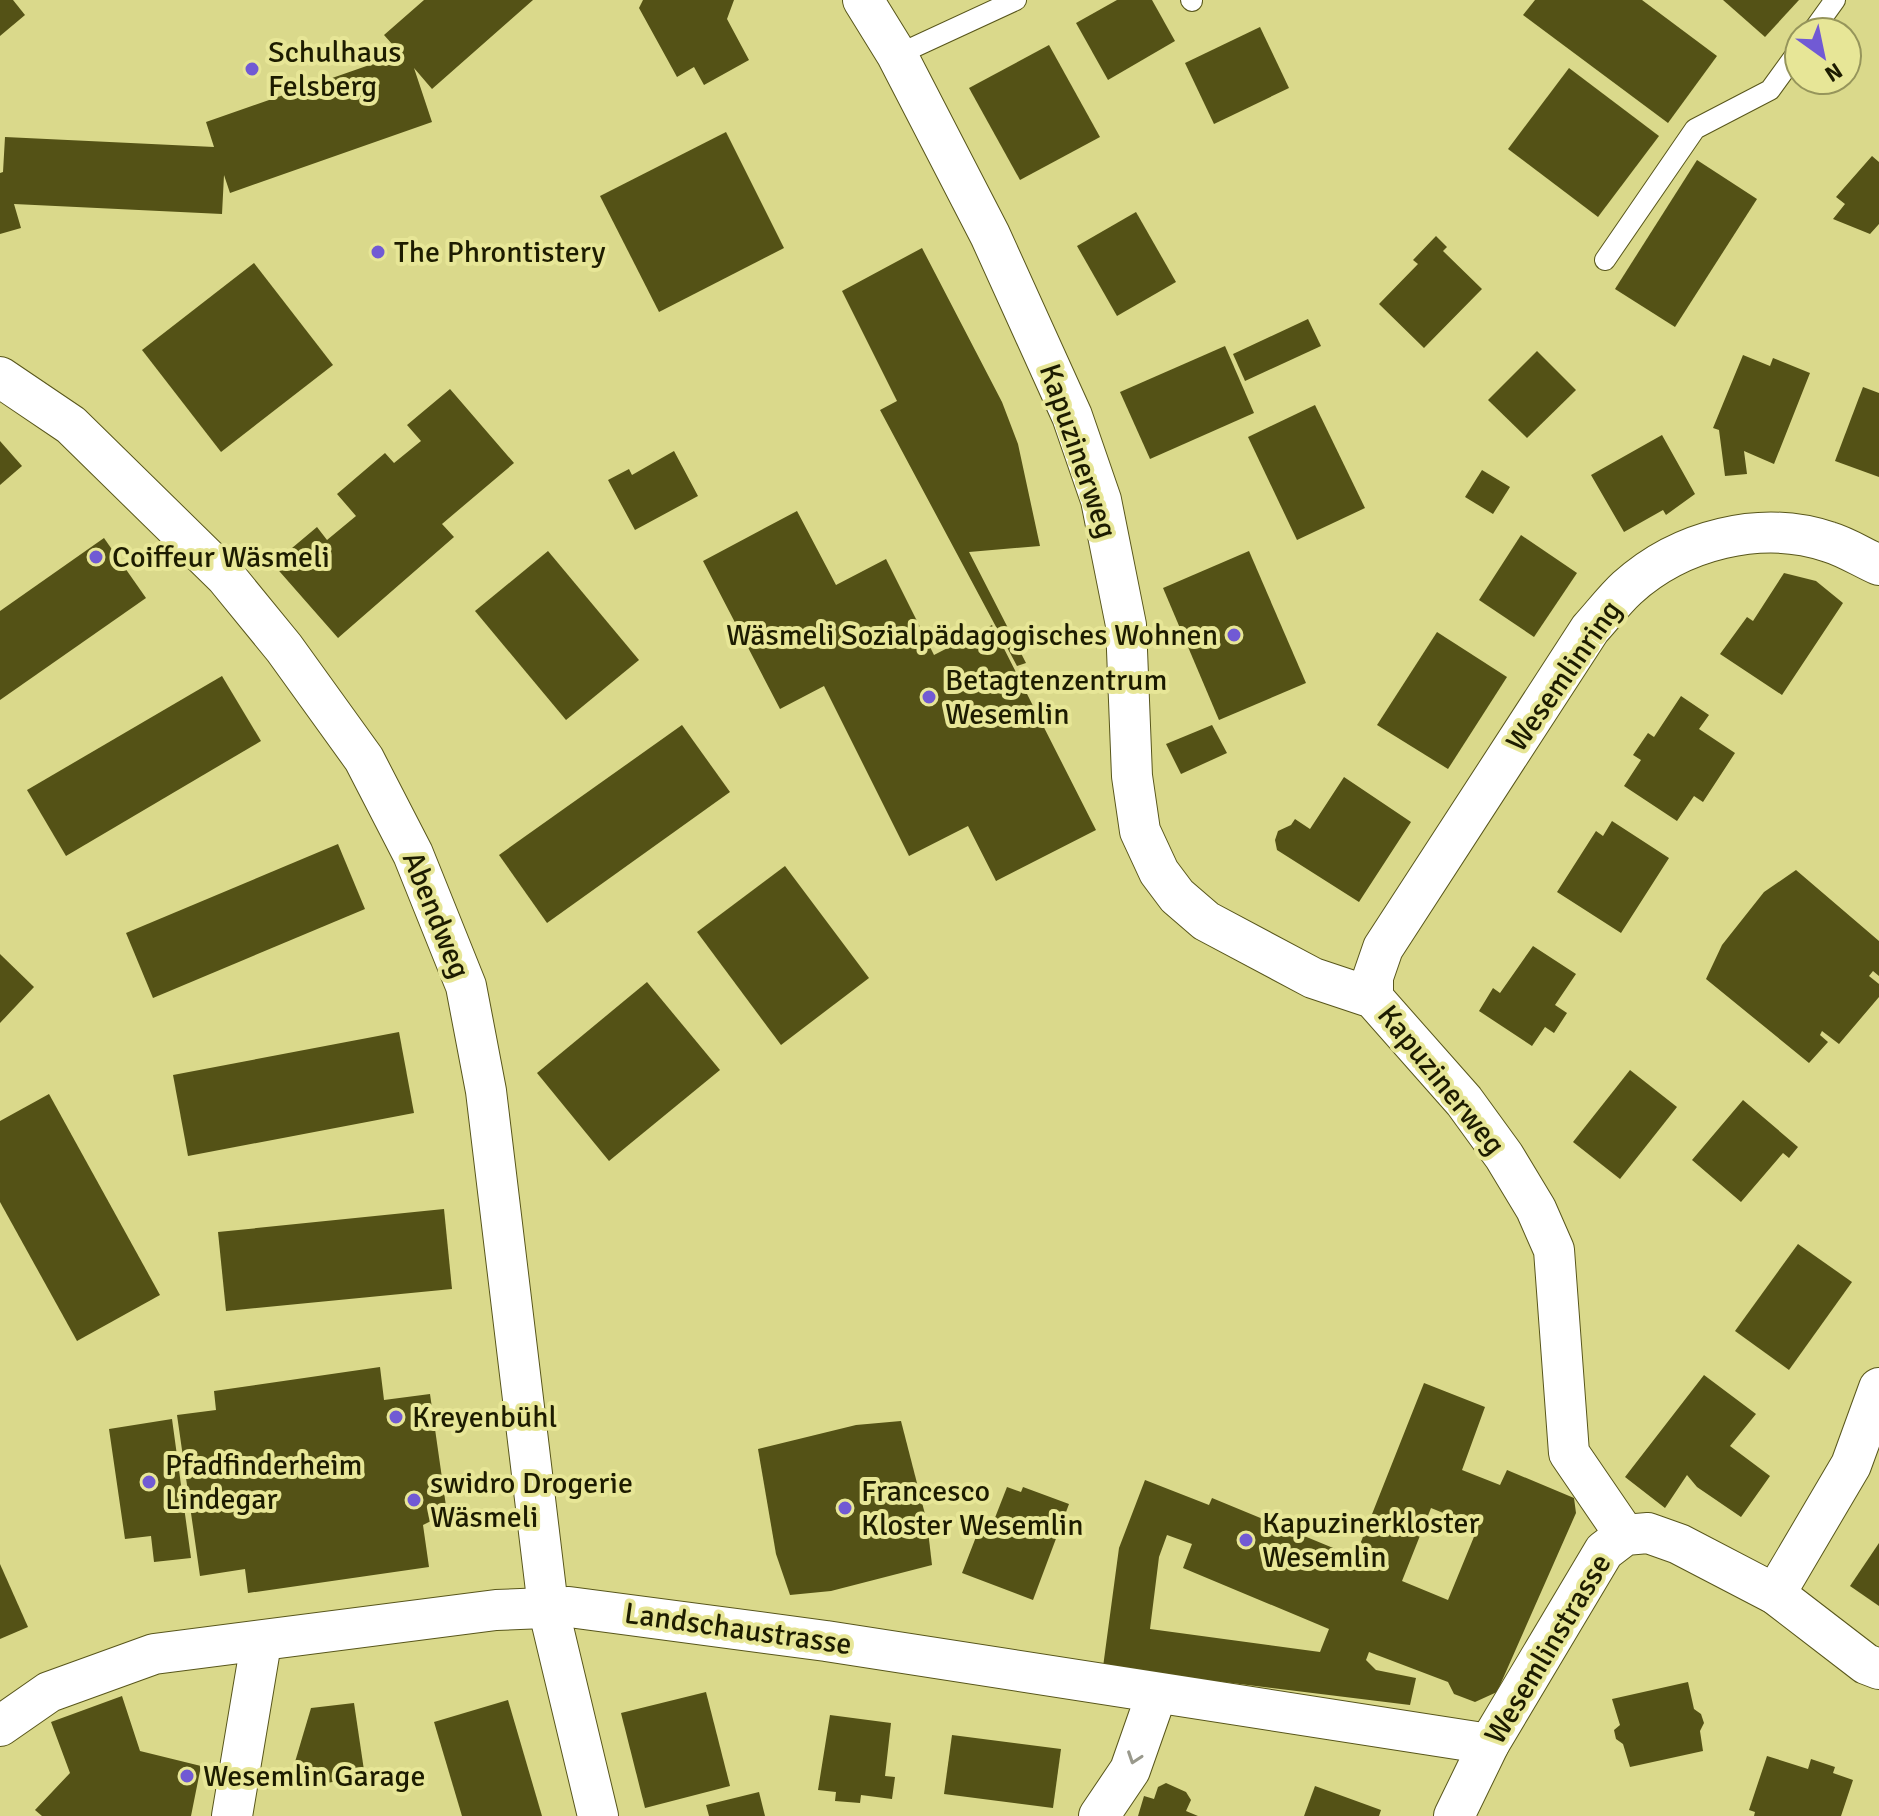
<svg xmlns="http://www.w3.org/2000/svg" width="1879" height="1816" font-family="Signika,sans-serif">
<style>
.building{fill:#545216;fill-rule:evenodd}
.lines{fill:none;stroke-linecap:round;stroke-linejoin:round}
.service-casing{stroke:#58561b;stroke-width:22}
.minor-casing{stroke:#58561b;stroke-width:42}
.service{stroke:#fff;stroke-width:20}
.minor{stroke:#fff;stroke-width:40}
.oneway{stroke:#99998c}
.poi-dot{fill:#715ad4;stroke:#e7e697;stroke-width:3}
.labels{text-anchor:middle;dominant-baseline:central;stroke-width:8;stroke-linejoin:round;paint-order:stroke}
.poi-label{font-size:30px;fill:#1d1c00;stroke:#e7e697;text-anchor:start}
.street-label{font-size:30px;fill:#1d1c00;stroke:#e7e697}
</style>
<rect width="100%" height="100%" fill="#dad98b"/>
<g class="building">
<polygon points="0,0 13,0 25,15 0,36"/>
<polygon points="424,0 533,0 432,89 414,68 432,122 230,193 224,175 222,214 14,204 21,228 0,234 0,173 3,172 5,137 214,147 206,122 401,54 384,35"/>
<polygon points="643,0 734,0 727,19 749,60 704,85 694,67 677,77 639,8"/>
<polygon points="1117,0 1152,0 1175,41 1108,80 1076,23"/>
<polygon points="1535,0 1642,0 1717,56 1668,123 1523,15"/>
<polygon points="1723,0 1799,0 1765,37"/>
<polygon points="1260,27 1289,88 1214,124 1185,63"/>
<polygon points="1049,45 1100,137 1020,180 969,88"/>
<polygon points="1569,68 1659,136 1598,217 1508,149"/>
<polygon points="726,132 784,248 659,312 600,196"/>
<polygon points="1872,156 1879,162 1879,224 1870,234 1833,219 1845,204 1836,197"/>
<polygon points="1697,160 1757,199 1675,327 1615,289"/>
<polygon points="1136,212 1176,282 1117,316 1077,246"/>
<polygon points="1436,236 1447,247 1443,251 1482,289 1424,348 1379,304 1418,264 1413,260"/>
<polygon points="922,248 1002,402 1018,444 1040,546 969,552 1026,663 1017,666 880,410 897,401 842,291"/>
<polygon points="254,263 333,365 221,452 142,350"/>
<polygon points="1308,319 1321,346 1245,381 1233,354"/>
<polygon points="1225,346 1254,413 1150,459 1120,392"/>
<polygon points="1537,351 1576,390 1527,438 1488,400"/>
<polygon points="1743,355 1770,366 1773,358 1810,373 1774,464 1744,451 1747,474 1725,476 1719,430 1713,428"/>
<polygon points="1863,387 1879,393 1879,477 1835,461"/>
<polygon points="450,389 514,463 442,524 454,537 338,638 273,564 317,527 327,540 356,516 337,494 385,453 394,463 421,441 407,425"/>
<polygon points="1315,405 1365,508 1297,540 1248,437"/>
<polygon points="1662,435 1695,494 1666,515 1663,510 1624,532 1591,475"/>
<polygon points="0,441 22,466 0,485"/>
<polygon points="674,451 698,496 635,530 608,480 629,469 632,475"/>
<polygon points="1482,470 1510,487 1493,514 1465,497"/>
<polygon points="797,511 836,585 886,559 934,655 992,625 1096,830 996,881 968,826 909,856 824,686 780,709 703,561"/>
<polygon points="1521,535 1577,573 1534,637 1479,600"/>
<polygon points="104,538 146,598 0,700 0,611"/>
<polygon points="548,551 639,660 566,720 475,611"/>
<polygon points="1249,551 1306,683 1219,720 1163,588"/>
<polygon points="1784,573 1816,581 1843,603 1782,695 1720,654 1747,617 1753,621"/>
<polygon points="1437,632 1507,677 1448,769 1377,725"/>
<polygon points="222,676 261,741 66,856 27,790"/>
<polygon points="1681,696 1709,715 1699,729 1735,753 1703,802 1694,796 1677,821 1624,786 1641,760 1633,755 1648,733 1654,737"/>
<polygon points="682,725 730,792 547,923 499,855"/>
<polygon points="1212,725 1227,753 1181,774 1166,744"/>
<polygon points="1344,777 1411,822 1359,902 1277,850 1275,840 1278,831 1291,825 1295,819 1310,829"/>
<polygon points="1612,821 1669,858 1621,933 1557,892 1596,831 1603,836"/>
<polygon points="338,844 365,909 153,998 126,933"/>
<polygon points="785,866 869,978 781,1045 697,932"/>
<polygon points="1796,870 1879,941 1879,976 1873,971 1869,976 1879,984 1879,997 1839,1044 1822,1031 1820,1035 1828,1042 1809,1063 1706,979 1722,945 1764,892"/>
<polygon points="1533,946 1576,974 1555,1005 1567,1013 1554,1033 1545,1027 1532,1046 1479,1011 1493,988 1500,993"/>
<polygon points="0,954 34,987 0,1023"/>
<polygon points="647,982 720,1070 609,1161 537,1073"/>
<polygon points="399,1032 414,1113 188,1156 173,1075"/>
<polygon points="1630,1070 1677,1107 1620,1179 1573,1142"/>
<polygon points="49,1094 160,1295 77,1341 0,1202 0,1121"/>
<polygon points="1743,1100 1798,1147 1789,1158 1783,1153 1741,1202 1692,1160"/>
<polygon points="444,1209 452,1289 226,1311 218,1232"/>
<polygon points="1798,1244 1852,1282 1789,1370 1735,1331"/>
<polygon points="380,1367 384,1400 430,1394 447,1513 423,1525 429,1567 248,1593 245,1569 200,1576 177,1415 216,1410 214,1391"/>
<polygon points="1704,1375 1756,1414 1730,1446 1770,1476 1741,1517 1697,1487 1687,1475 1665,1508 1625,1477"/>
<path d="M1424,1383L1485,1407L1462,1470L1500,1485L1507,1470L1574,1498L1576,1513L1497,1692L1475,1702L1454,1694L1448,1682L1369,1652L1366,1660L1376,1670L1416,1678L1410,1705L1103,1667L1119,1548L1145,1480L1209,1505L1212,1498L1355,1557ZM1431,1508L1478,1527L1448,1600L1402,1581ZM1167,1535L1192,1544L1183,1568L1329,1629L1320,1652L1150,1629L1159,1557Z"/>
<polygon points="172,1419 191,1558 154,1562 151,1536 125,1539 109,1429"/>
<polygon points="901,1421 927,1522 932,1565 831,1591 790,1595 776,1554 758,1449 856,1425"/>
<polygon points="1007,1487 1021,1492 1023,1487 1069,1504 1033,1600 962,1573 981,1524 991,1528"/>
<polygon points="1879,1543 1879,1606 1850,1586"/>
<polygon points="0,1564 28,1627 0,1639"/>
<polygon points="1688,1682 1694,1709 1701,1714 1704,1723 1700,1731 1703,1751 1630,1767 1623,1744 1616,1739 1614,1730 1620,1725 1612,1699"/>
<polygon points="706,1692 730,1786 645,1808 621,1713"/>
<polygon points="122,1696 140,1751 201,1766 191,1816 42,1816 35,1810 70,1773 51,1722"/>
<polygon points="508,1700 542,1816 462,1816 434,1722"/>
<polygon points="354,1703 365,1777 287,1789 311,1708"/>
<polygon points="830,1715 891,1723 885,1776 895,1777 892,1799 861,1795 860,1803 835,1801 836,1792 818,1790"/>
<polygon points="952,1735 1061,1749 1053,1808 944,1794"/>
<polygon points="1767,1756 1808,1769 1811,1759 1835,1767 1833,1773 1853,1780 1841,1816 1754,1816 1755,1812 1749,1810"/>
<polygon points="1166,1783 1186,1792 1191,1800 1186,1811 1198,1816 1138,1816 1144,1796 1154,1799 1158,1787"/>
<polygon points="1315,1786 1381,1810 1379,1816 1304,1816"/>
<polygon points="759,1792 765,1816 709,1816 706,1805"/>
</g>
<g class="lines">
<g class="service-casing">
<g id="service">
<polyline points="1191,0 1192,1"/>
<polyline points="1812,32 1835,0"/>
<polyline points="897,55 1016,0"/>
<polyline points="1605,260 1695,129 1770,90 1799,50"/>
</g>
</g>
<g class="minor-casing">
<g id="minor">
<polyline points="863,0 897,55 990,235 1072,416 1101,500 1126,625 1132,776 1140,831 1159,872 1177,896 1206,921 1313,978 1373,998 1464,1101 1504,1156 1536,1209 1554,1250 1569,1453 1625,1535"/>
<polyline points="0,377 71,425 226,577 284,648 364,759 413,854 466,986 486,1091 548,1607 598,1816"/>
<path d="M1373,998V977L1383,948L1590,629C1602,616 1614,600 1627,588C1680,540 1761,519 1829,542C1846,547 1863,558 1879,565"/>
<polyline points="1775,1594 1851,1465 1879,1388"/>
<polyline points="0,1726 49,1692 154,1654 496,1610 569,1607 826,1641 1489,1744"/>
<polyline points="232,1816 261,1643"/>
<polyline points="1099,1816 1130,1770 1157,1693"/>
<polyline points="1454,1816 1489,1744 1604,1551 1625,1535 1648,1533 1679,1544 1775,1594 1866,1664 1879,1669"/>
</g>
</g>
<use href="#service" class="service"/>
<use href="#minor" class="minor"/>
</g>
<defs><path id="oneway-chevron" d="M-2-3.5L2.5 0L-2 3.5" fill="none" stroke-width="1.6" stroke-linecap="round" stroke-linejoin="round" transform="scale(2)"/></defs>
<use class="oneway" href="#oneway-chevron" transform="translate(1134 1758) rotate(109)"/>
<g class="poi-dot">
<circle cx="252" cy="69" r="8"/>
<circle cx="378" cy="252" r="8"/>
<circle cx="96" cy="557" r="8"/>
<circle cx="1234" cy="635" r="8"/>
<circle cx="929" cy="697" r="8"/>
<circle cx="396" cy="1417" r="8"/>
<circle cx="149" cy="1482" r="8"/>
<circle cx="414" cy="1500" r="8"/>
<circle cx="845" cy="1508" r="8"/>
<circle cx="1246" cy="1540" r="8"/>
<circle cx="187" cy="1776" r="8"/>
</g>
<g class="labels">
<g class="poi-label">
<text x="268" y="52">Schulhaus<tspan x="268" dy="34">Felsberg</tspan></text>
<text x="394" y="252">The Phrontistery</text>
<text x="112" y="557">Coiffeur Wäsmeli</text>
<text x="1218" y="635" text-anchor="end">Wäsmeli Sozialpädagogisches Wohnen</text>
<text x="945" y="680">Betagtenzentrum<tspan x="945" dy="34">Wesemlin</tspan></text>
<text x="412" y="1417">Kreyenbühl</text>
<text x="165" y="1465">Pfadfinderheim<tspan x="165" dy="34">Lindegar</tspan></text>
<text x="430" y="1483">swidro Drogerie<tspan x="430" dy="34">Wäsmeli</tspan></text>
<text x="861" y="1491">Francesco<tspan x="861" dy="34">Kloster Wesemlin</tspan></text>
<text x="1262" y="1523">Kapuzinerkloster<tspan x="1262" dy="34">Wesemlin</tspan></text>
<text x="203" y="1776">Wesemlin Garage</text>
</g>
<g class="street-label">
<text transform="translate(1078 451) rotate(71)">Kapuzinerweg</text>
<text transform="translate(1564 676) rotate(-55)">Wesemlinring</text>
<text transform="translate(436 915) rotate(68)">Abendweg</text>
<text transform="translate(1441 1080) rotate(51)">Kapuzinerweg</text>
<text transform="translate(738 1629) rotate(8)">Landschaustrasse</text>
<text transform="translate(1548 1649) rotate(-59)">Wesemlinstrasse</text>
</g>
</g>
<g transform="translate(1823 56) rotate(147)"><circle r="38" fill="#e7e697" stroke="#96955b" stroke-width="2"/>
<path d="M0-6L14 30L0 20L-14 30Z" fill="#715ad4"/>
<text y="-12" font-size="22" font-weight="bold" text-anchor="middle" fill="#1d1c00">N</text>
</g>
</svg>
